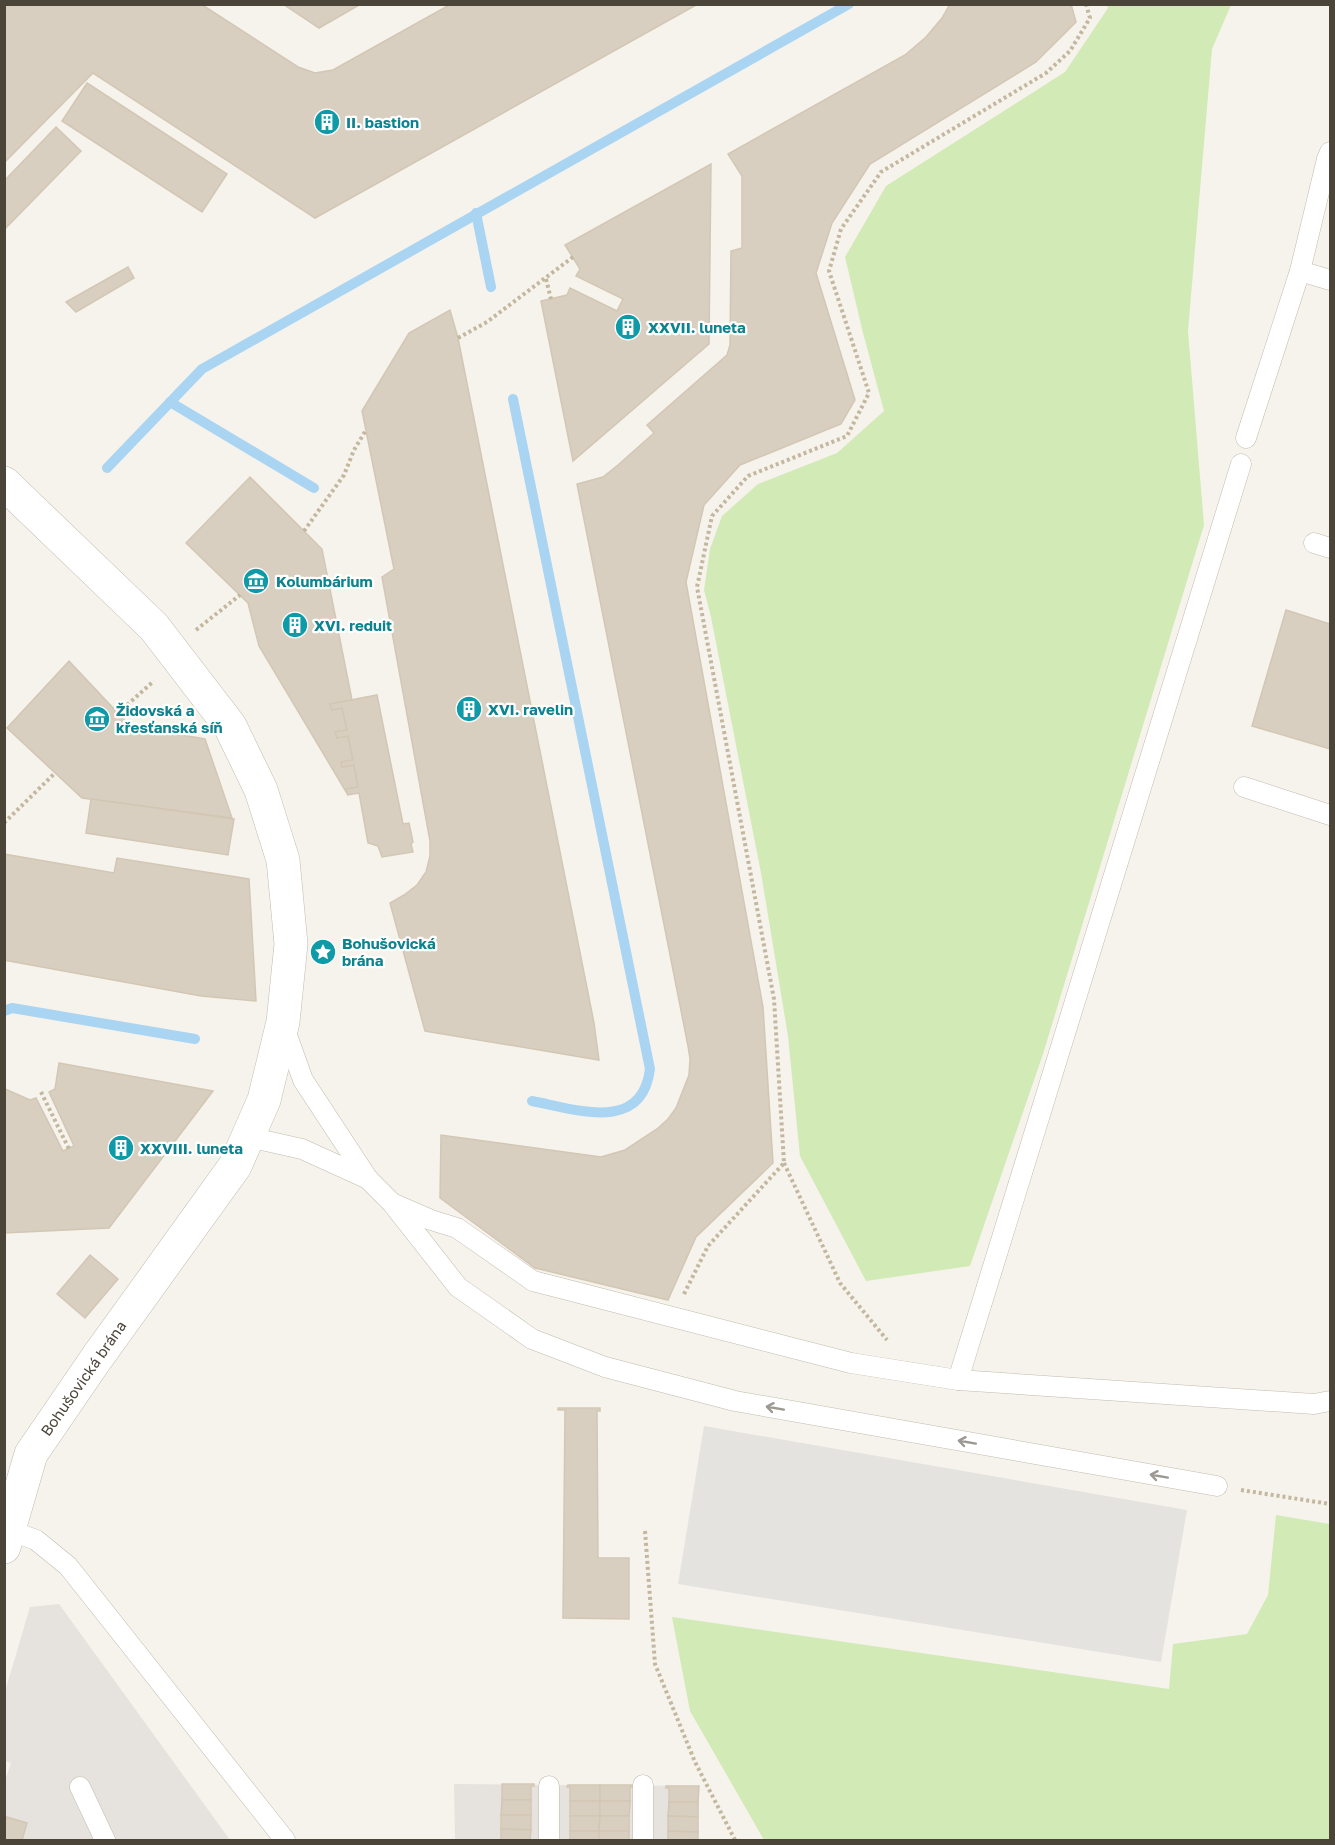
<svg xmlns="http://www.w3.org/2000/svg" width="1335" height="1845" font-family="'Golos Text',sans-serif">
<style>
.industrial{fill:#e6e2dd}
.green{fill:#d2eab5}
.parking{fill:#e5e3e0}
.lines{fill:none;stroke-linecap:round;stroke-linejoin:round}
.stream{stroke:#a9d4f2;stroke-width:10}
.building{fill:#d8cfc1;stroke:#d3c7b4;stroke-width:1.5}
.service-casing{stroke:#c2bbae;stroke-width:21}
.minor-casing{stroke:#c2bbae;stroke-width:34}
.path{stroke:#c4b79f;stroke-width:4;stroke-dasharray:3 3;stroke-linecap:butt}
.service{stroke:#fff;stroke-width:20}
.minor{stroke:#fff;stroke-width:33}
.oneway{stroke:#9c9892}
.labels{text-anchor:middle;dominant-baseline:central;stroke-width:4.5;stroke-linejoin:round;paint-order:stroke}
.culture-label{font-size:15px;font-weight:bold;fill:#0d838f;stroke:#fff;text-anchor:start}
.street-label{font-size:15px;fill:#4b4439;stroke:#fff}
</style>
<rect width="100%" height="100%" fill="#f6f3ec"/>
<g class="industrial">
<polygon points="59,1604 230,1840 5,1840 5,1781 11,1763 5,1761 4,1695 30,1607"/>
<polygon points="454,1784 699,1786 698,1840 455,1840"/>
</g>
<g class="green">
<polygon points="1107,5 1231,5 1212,49 1188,331 1204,525 1043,1054 970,1266 866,1281 800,1156 788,1036 761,873 711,617 704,590 710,549 722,516 758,484 837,453 884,411 863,333 845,257 886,186 1065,72 1108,8"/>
<polygon points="1276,1515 1330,1524 1330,1840 764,1840 690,1711 672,1617 1169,1689 1173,1644 1247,1634 1268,1595"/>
</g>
<polygon class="parking" points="704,1426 1187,1510 1161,1662 678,1584"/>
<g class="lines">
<g class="stream">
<polyline points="476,213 491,287"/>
<path d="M513,399L650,1069C642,1134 575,1109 532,1101"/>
<polyline points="170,402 314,488"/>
<polyline points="107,468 202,369 849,4"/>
<polyline points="4,1011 12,1008 195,1039"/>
</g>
</g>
<g class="building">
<polygon points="4,4 201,4 298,67 315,73 333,70 451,4 698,4 315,218 93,73 4,163"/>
<polygon points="283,4 361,4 319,28"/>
<polygon points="950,4 1071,4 1076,22 1036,62 870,164 832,223 816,273 855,400 841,424 740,465 704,505 686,582 763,1007 773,1163 696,1237 668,1300 535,1268 440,1198 441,1135 601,1157 625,1150 657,1129 668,1119 676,1108 689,1075 690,1059 688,1046 577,484 603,477 618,465 654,433 647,425 727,355 730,345 731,251 742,248 742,176 728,154 905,55 926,37 942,18"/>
<polygon points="87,83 227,174 202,212 62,121"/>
<polygon points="56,127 81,151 4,230 4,181"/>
<polygon points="711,164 709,344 573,461 541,301 567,295 570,288 617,311 623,299 576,276 580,269 565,245"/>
<polygon points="128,267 134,278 76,312 66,302"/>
<polygon points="450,310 458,338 594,1023 599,1060 425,1031 390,903 404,895 417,885 426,872 430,856 430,841 382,577 394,569 362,411 409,333"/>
<polygon points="250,477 322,549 352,700 330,704 332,710 342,708 347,730 335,732 337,738 348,736 353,760 341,762 342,767 354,765 358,787 346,789 348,795 259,646 248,603 186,543"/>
<polygon points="1286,610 1330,624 1330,749 1252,726"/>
<polygon points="69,661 130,726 205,739 232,818 82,798 7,728"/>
<polygon points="377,695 403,824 409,823 413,842 411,844 413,852 382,857 378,846 368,843 359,793 348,795 346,789 358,787 354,765 342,767 341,762 353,760 348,736 337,738 335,732 347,730 342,708 332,710 330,704"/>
<polygon points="91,799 234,819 228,855 86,833"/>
<polygon points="4,854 114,873 117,858 249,879 256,1001 201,996 4,960"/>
<polygon points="59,1063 213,1091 109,1228 4,1233 4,1090 5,1089 30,1100 36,1098 63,1151 74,1146 49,1092 55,1089"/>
<polygon points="90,1255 118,1279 85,1318 57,1294"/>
<polygon points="558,1408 600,1408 600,1411 597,1411 598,1558 629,1558 629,1619 563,1618 565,1410 558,1410"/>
<polygon points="502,1784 534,1784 534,1786 531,1786 531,1800 502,1800"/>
<polygon points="568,1785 600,1785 600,1801 570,1801 570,1787 567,1787"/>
<polygon points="600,1785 632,1785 633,1787 630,1787 630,1801 600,1801"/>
<polygon points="666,1786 699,1786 698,1802 669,1802 669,1788 666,1788"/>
<polygon points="502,1800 531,1800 531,1815 501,1815"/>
<rect x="570" y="1801" width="30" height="15"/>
<polygon points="600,1801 630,1801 629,1816 600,1816"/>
<polygon points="669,1802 698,1802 698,1817 668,1816"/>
<polygon points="501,1815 531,1815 531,1830 501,1829"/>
<polygon points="570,1816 600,1816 599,1831 570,1831"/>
<polygon points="600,1816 629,1816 629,1831 599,1831"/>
<polygon points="668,1816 698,1817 698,1832 668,1831"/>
<polygon points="7,1817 27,1823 22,1840 4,1840 4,1824"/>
<polygon points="501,1829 531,1830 530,1840 501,1840"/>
<rect x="570" y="1831" width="29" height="9"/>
<rect x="599" y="1831" width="30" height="9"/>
<polygon points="668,1831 698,1832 698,1840 668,1840"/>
</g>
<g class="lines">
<g class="service-casing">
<g id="service">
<polyline points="1300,271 1327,159 1330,152"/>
<polyline points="1246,438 1300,271 1330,280"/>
<polyline points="1314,543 1330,548"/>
<polyline points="1244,787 1330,815"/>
<polyline points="284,1027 303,1080 368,1179"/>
<polyline points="248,1137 302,1149 368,1179 392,1203 458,1287 532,1339 605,1367 735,1401 1217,1486"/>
<polyline points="394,1204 431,1220 457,1228 533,1281 851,1363 958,1380 1314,1404 1330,1401"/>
<polyline points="958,1380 1241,464"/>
<polyline points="9,1530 36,1540 68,1566 285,1840"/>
<polyline points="643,1785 643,1840"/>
<polyline points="80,1787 105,1840"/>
<polyline points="549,1840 549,1786"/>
</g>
</g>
<g class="minor-casing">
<polyline id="minor" points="4,483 154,627 230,726 261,790 283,860 291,944 283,1022 264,1100 235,1166 96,1359 31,1454 4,1547"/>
</g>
<g class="path">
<polyline points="546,279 551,299"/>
<polyline points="458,338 487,322 573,257"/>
<polyline points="304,531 344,475 354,450 366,430"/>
<polyline points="196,630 240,595"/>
<polyline points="118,713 154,681"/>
<polyline points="4,823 55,773"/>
<polyline points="41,1092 69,1149"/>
<polyline points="784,1163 840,1283 887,1340"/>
<polyline points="684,1294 708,1246 784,1163 774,999 697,587 712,516 748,476 847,436 869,393 829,271 841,229 881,172 1046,73 1070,51 1090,18 1086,4"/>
<polyline points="1241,1490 1330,1504"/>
<polyline points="645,1531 655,1664 695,1762 735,1840"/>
</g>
<use href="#service" class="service"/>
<use href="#minor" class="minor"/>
</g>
<defs><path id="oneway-shaft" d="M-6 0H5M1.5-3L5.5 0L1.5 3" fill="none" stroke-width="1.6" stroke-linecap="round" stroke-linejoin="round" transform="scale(1.5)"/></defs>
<g class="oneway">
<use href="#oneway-shaft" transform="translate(775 1408) rotate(-170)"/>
<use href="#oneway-shaft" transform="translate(967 1442) rotate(-170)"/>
<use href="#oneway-shaft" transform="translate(1159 1476) rotate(-170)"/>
</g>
<defs>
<g id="building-disc" transform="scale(1.35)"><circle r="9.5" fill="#0f9aa8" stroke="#fff"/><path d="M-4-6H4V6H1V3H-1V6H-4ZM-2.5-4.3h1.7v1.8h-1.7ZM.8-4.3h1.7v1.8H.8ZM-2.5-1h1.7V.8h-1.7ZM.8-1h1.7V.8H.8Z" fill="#fff"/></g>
<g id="museum-disc" transform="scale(1.35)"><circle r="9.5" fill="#0f9aa8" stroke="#fff"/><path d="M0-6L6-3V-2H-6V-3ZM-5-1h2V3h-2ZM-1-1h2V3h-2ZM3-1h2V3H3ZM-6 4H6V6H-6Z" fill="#fff"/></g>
<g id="sight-disc" transform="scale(1.35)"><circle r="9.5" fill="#0f9aa8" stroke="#fff"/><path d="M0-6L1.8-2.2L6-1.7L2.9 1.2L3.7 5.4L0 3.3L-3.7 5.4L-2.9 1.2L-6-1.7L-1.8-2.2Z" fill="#fff"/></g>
</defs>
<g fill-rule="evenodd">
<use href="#building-disc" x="327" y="122"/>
<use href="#building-disc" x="628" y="327"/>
<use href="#museum-disc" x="256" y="581"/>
<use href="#building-disc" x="295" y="625"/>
<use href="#building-disc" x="469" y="709"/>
<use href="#museum-disc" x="97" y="719"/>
<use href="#sight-disc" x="323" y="952"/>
<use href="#building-disc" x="121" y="1148"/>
</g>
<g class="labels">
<g class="culture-label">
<text x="346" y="122">II. bastion</text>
<text x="648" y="327">XXVII. luneta</text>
<text x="276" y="581">Kolumbárium</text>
<text x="314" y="625">XVI. reduit</text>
<text x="488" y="709">XVI. ravelin</text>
<text x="116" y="710">Židovská a<tspan x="116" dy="17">křesťanská síň</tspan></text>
<text x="342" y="943">Bohušovická<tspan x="342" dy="17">brána</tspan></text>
<text x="140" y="1148">XXVIII. luneta</text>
</g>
<g class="street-label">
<text transform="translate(83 1378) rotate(-55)">Bohušovická brána</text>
</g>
</g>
<rect width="1335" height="1845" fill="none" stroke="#4b4439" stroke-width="12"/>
</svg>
